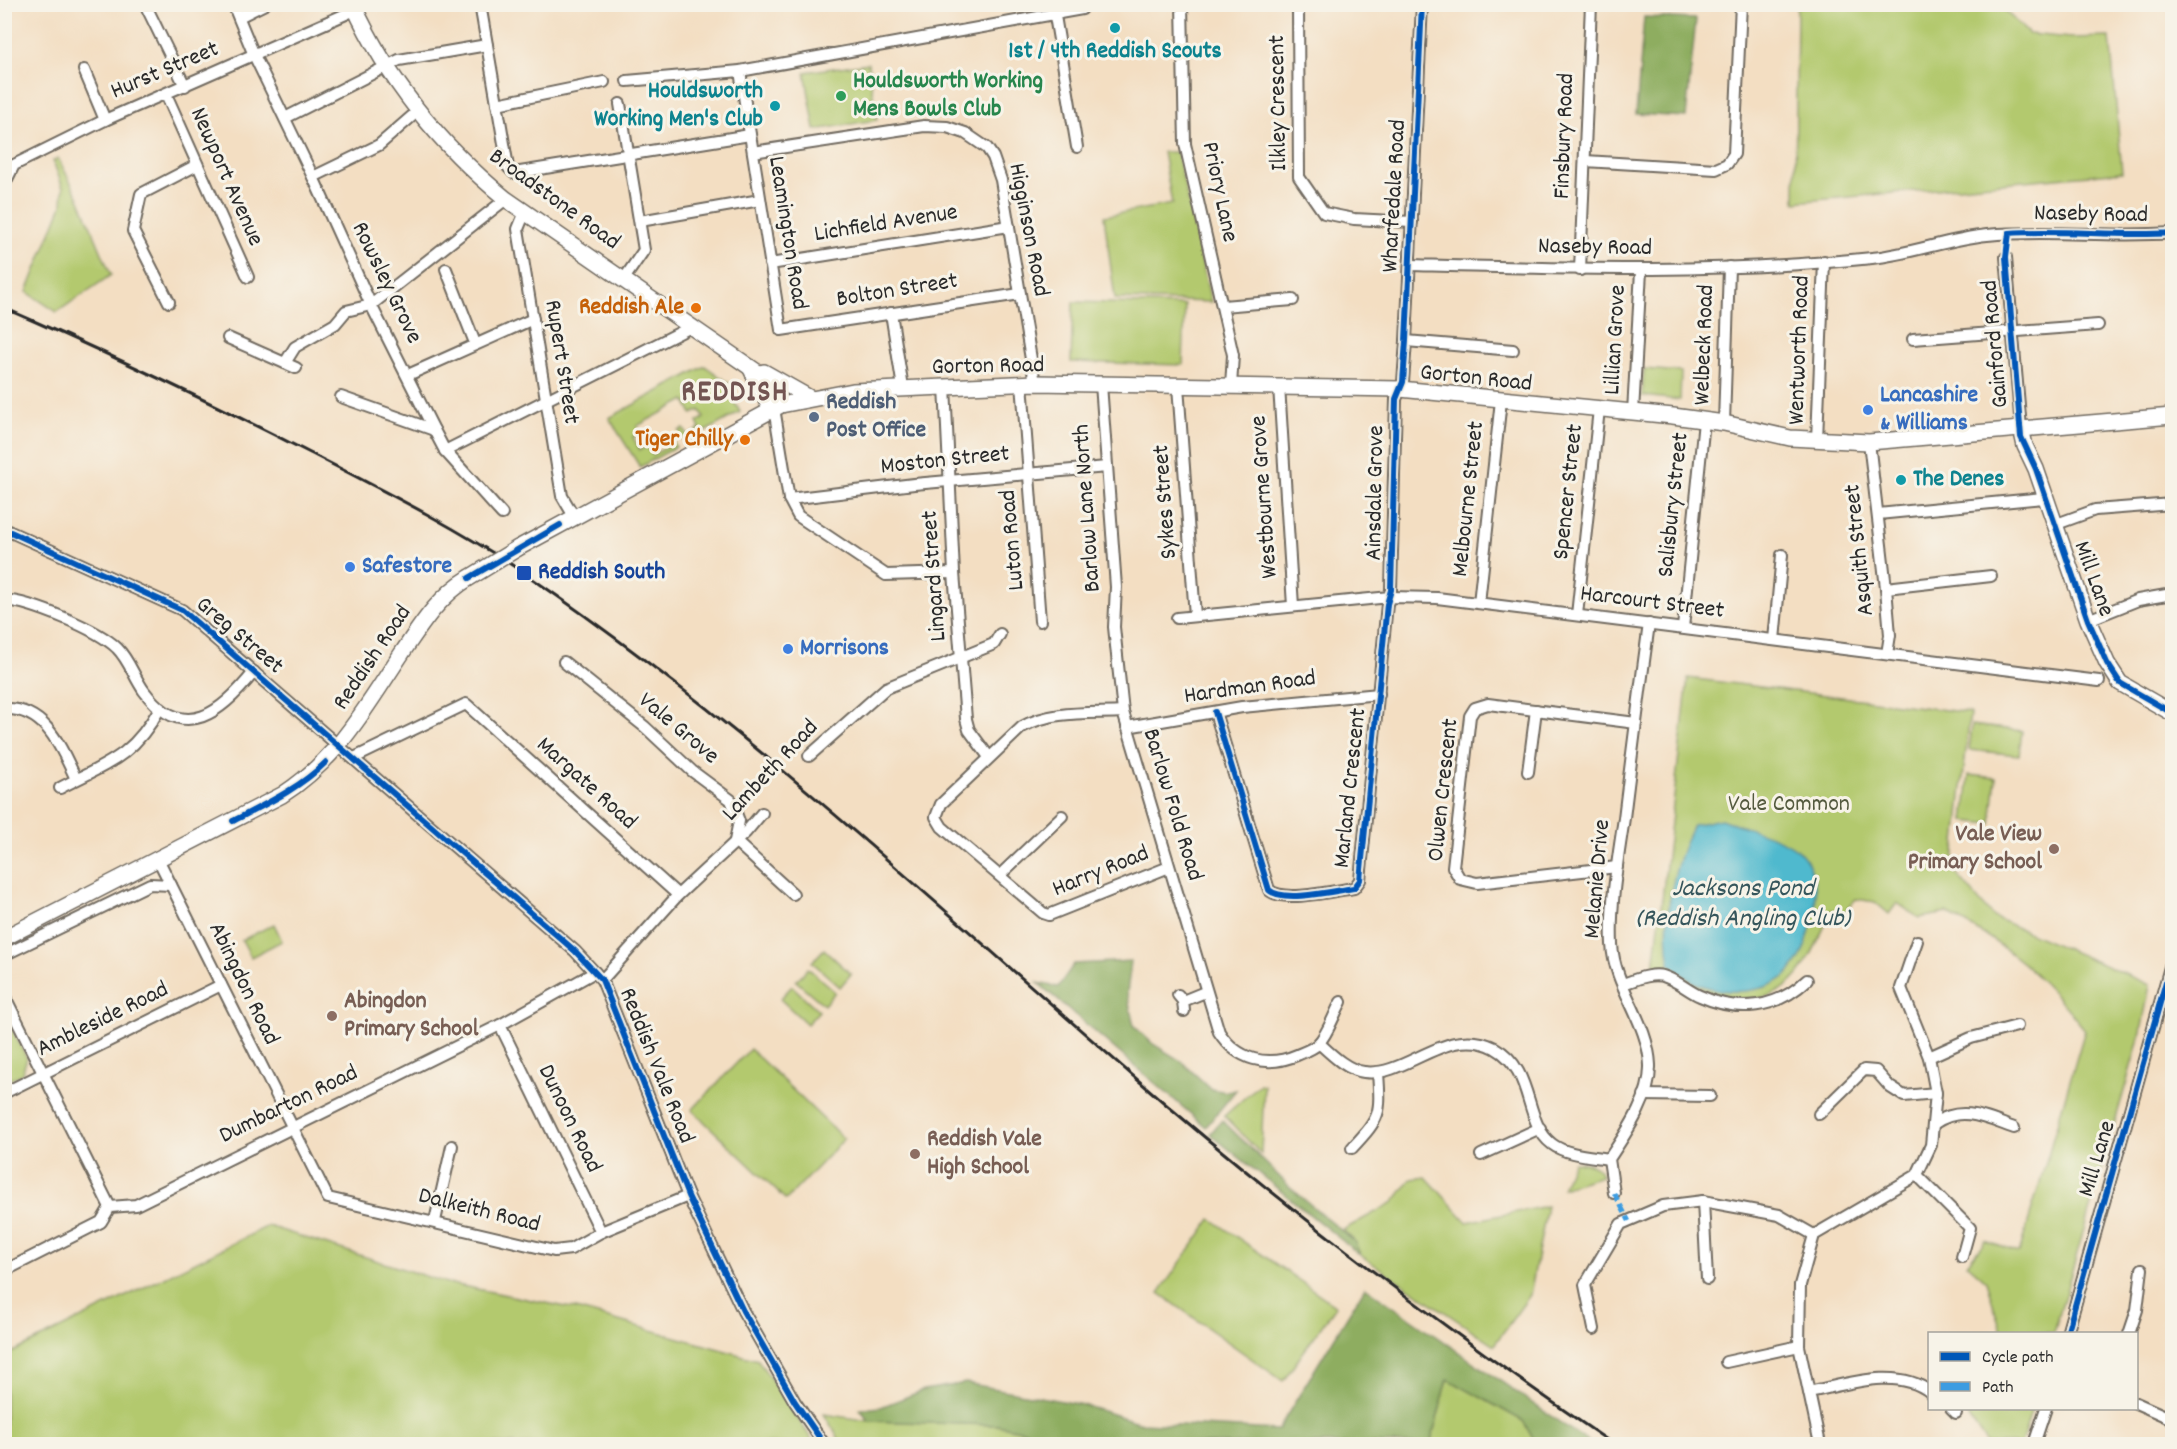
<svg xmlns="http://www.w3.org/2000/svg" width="2177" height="1449" font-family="Dekko,sans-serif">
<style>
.green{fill:#b3c96e;stroke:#6f7a4c;stroke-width:1.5}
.forest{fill:#8ead61;stroke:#5c6c46;stroke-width:1.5}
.water{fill:#50b9ce;stroke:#3e727c;stroke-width:1.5}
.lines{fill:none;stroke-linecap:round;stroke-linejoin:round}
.street-casing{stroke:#716a60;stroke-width:14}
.secondary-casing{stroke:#716a60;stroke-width:18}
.street{stroke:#fff;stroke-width:10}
.secondary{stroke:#fff;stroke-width:15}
.rail{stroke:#2b2b2b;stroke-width:3}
.secondary-bridge-casing{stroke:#716a60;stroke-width:18;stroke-linecap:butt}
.secondary-bridge{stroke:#fff;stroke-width:15}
.quiet{stroke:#3d9ce1;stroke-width:4.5;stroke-dasharray:9 4.5;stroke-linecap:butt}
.cycleway-casing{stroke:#f7f3e8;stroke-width:10}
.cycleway{stroke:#0057b8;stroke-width:6}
.culture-dot{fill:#0f9aa8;stroke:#f7f3e8;stroke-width:2}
.leisure-dot{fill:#2e9e5b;stroke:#f7f3e8;stroke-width:2}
.food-dot{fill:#e8710a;stroke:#f7f3e8;stroke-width:2}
.shop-dot{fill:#3f7fe0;stroke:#f7f3e8;stroke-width:2}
.service-dot{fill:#5c6f8a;stroke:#f7f3e8;stroke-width:2}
.transit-dot{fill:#1a4fb4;stroke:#f7f3e8;stroke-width:2}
.education-dot{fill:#8d6e63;stroke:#f7f3e8;stroke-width:2}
.labels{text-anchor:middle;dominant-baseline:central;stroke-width:6;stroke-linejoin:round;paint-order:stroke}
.culture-label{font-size:24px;font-weight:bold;fill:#0d838f;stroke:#f7f3e8}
.street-label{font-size:24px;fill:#2b2b2b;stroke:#f7f3e8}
.leisure-label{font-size:24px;font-weight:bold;fill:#27864d;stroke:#f7f3e8;text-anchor:start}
.food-label{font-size:24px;font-weight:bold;fill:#c56008;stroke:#f7f3e8;text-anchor:end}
.shop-label{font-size:24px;font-weight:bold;fill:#366cbe;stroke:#f7f3e8;text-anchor:start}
.service-label{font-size:24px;font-weight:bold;fill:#4e5e75;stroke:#f7f3e8;text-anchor:start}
.transit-label{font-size:24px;font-weight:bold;fill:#164399;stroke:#f7f3e8;text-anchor:start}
.park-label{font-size:24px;fill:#545a3f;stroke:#f7f3e8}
.education-label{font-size:24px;font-weight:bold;fill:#785e54;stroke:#f7f3e8;text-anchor:start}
.water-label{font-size:26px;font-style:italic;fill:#36565c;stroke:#f7f3e8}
.district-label{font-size:30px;font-weight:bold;letter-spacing:1.5px;fill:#735452;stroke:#f7f3e8}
</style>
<rect width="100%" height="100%" fill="#f7f3e8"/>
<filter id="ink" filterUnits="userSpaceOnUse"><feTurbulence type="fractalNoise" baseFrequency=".0167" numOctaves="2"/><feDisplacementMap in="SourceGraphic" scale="12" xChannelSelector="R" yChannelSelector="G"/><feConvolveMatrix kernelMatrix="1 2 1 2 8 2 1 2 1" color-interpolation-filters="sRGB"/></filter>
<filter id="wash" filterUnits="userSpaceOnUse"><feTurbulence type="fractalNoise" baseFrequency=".008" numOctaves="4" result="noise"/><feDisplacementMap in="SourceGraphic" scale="24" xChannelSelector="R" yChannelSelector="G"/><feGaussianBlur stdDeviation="1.35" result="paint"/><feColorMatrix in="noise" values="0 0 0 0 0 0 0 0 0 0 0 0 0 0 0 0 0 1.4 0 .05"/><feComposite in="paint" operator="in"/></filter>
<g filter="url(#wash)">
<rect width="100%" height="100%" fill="#f3dec2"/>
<g class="green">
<polygon points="1797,5 1999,5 2029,34 2071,38 2110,37 2122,172 1795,202"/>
<polygon points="868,63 877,120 815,130 805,72"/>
<polygon points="1163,152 1177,152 1211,302 1115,299 1104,216 1172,204"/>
<polygon points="58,158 80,200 111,275 57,312 27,292 62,205 63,188 53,161"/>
<polygon points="1073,302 1185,305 1183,365 1071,362"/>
<polygon points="705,366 730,384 726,387 740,412 685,443 679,431 684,429 688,436 700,429 697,422 704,418 700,410 692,414 685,400 637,426 640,433 633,437 640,450 647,446 652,455 669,446 665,439 670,436 676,447 640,467 609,418"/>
<polygon points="1644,369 1681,372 1680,400 1642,396"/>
<path d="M1688,678L1970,713L1953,870L1993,917L2150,985L2141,1032L2054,1333H2002L1986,1281L1967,1264L1985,1241L2019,1253L2085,1030C2043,976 2008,945 1947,913L1919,918L1897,903L1889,914L1875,902L1856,899L1844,912L1832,910C1814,947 1801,995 1754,999C1739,1000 1723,998 1708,992C1690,985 1675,970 1654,967Z"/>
<polygon points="1972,725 2022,731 2019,755 1969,750"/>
<polygon points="1969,775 1996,778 1991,824 1964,821"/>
<polygon points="274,924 282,941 251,957 242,940"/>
<polygon points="824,949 851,974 840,987 812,962"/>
<polygon points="808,968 835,992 824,1005 796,981"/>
<polygon points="792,986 819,1011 807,1024 780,999"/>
<polygon points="4,1015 27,1058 22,1074 5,1082"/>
<polygon points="750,1049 844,1139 786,1200 692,1110"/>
<polygon points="1260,1084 1264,1085 1261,1154 1224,1116"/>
<path d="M1573,1162C1584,1163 1599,1162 1602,1176L1562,1188Z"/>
<polygon points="1426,1177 1467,1222 1547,1206 1530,1295 1494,1345 1360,1255 1355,1242 1343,1230 1394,1202 1411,1179"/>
<polygon points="1211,1219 1336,1306 1283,1381 1159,1293"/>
<polygon points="268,1226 447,1283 576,1309 758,1360 815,1444 5,1444 5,1356"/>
<polygon points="1448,1379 1523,1421 1536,1444 1430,1444"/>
<polygon points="1964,1409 2032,1409 2021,1444 1987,1444"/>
<polygon points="824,1414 869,1421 997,1425 1086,1444 842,1444"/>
</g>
<g class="forest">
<polygon points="1644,17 1696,19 1686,117 1636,114"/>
<polygon points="1131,961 1127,993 1134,1026 1153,1044 1181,1061 1211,1089 1227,1092 1236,1090 1206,1127 1038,983 1058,987 1074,964"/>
<polygon points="1222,1120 1292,1189 1355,1242 1360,1255 1210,1134"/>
<polygon points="1365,1287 1591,1444 1536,1444 1523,1421 1448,1379 1430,1444 1086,1444 997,1425 869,1421 860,1409 881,1407 924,1390 966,1383 1083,1405 1142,1423 1278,1430"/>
</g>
<path class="water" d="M1721,819C1742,827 1785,837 1801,853C1818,872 1818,899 1812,922C1809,934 1805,950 1798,961C1777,996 1725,998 1692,981C1684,977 1677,970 1670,964C1662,921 1673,864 1693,825Z"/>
</g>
<g filter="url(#ink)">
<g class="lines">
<g class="street-casing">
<g id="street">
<polyline points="145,4 185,86"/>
<polyline points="233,4 254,55 313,177 371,305 434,430 445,451 502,514"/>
<polyline points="480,4 508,167 514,173 750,135"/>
<polyline points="1053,4 1077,147"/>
<polyline points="1182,4 1185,144 1233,355 1231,386"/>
<polyline points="1298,4 1299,177 1324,213 1354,219 1412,222"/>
<polyline points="239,17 265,4"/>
<polyline points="84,70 105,120"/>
<polyline points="740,71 781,330 1020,294"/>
<polyline points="627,81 740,71 1082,9"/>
<polyline points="166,94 248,277"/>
<polyline points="497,104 604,82"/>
<polyline points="620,104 644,250 624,279"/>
<polyline points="285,118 399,60 487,45"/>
<polyline points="753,152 924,126 947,127 965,133 987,148 993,157 1001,180 1035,383"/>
<polyline points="1585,161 1716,169 1727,164 1734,154 1741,4"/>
<polyline points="313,177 379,145 418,111"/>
<polyline points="4,185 14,165 105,120 355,10"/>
<polyline points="525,212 518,229 562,496 575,518"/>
<polyline points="640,221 760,200"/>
<polyline points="2006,257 2021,428"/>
<polyline points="770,264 1009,226"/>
<path d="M1410,265C1565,269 1718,274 1872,258C1911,254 1948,239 1987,235C2049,229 2111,238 2172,233"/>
<polyline points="446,269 475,343"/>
<polyline points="1580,270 1591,4"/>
<polyline points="169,302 133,231 141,194 197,165"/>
<polyline points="1223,306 1293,300"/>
<polyline points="891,313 903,388"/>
<polyline points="228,338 296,368"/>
<polyline points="1913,339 2098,325"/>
<polyline points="1406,341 1513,350"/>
<polyline points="285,363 295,347 335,324 346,311 371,305 506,199"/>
<polyline points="408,375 533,319"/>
<polyline points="1022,383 1040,621"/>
<path d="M1101,384L1116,587L1114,627L1123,712L1219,1032C1237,1060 1267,1068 1297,1055C1304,1052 1313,1049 1318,1044C1328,1034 1334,1014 1341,1002"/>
<polyline points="945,386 954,573 966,719 969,730 989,757"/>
<polyline points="1178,386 1195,616"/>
<polyline points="1279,386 1293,606"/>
<polyline points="341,397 434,430"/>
<polyline points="774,408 789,499 798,516 886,575 954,573"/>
<polyline points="1633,412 1641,271"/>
<polyline points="1724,423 1729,267"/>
<polyline points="1817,440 1824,261"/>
<polyline points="1869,442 1886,588 1890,635 1887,654"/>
<polyline points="445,451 693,326"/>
<polyline points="789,499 914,484 1107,467"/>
<polyline points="1878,514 2044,498"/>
<polyline points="2054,525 2095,510 2172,504"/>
<polyline points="4,529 182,610 575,951 602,980 688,1196 743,1311 795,1402 824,1444"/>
<polyline points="1886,588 1991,576"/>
<path d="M4,600C32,602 97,629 117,648C129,660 134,677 144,691C184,745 223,711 254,672"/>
<polyline points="1479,603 1501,400"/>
<polyline points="1577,615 1599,409"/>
<polyline points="1177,618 1390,597 1437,598 2099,681"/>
<polyline points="2088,620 2138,600 2172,594"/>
<polyline points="1683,628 1704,421"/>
<polyline points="1774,640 1782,555"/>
<polyline points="564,662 645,727 692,771 731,800 739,821 735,841 793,894"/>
<path d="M4,709C46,707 61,748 76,779"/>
<path d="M1123,712C1090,714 1051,710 1022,727L941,804L936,817L942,827L1043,913L1049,915L1169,867"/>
<path d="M1215,712L1269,890C1283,903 1334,891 1354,888L1360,880L1387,604L1391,590L1396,399L1403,382L1406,341L1422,4"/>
<polyline points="1127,727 1242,707 1379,694"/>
<polyline points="809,756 886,688 994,644 1000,634"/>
<polyline points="354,758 466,704 678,895"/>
<polyline points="1528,772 1536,710"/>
<path d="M60,788C108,763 132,758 160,708"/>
<polyline points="158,859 328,1198 554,1251 571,1249 601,1232 688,1196"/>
<polyline points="1617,867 1477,883 1460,879 1453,867 1470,716 1475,708 1488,704 1636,723"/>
<polyline points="1000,875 1062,816"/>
<polyline points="4,955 150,884 171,885"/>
<polyline points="602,980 678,895 746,832 762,813"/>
<path d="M1623,984C1635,980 1650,973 1663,976C1677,980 1688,991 1700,996C1738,1013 1777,1009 1807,980"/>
<polyline points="4,995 110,1207"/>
<polyline points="1178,995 1183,1001 1184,1011"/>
<polyline points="1183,1001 1205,992"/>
<polyline points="500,1025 601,1232"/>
<path d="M1319,1043C1332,1055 1347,1070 1364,1072C1407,1078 1447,1023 1495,1048C1535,1070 1523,1122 1552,1144C1566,1155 1592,1156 1609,1159"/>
<polyline points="1929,1057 1971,1038 2017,1026"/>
<polyline points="4,1093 221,985"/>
<polyline points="1644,1095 1710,1096"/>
<polyline points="1819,1114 1864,1070 1876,1071 1890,1087 1904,1096 1936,1093"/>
<path d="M1935,1123C1962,1105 1986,1118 2014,1128"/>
<path d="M1352,1148C1381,1117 1381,1114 1378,1073"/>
<polyline points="1481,1155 1540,1128"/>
<polyline points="1917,1175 1970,1228 1962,1257"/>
<path d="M1614,1193L1609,1159C1626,1133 1651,1098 1650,1065C1648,1021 1614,987 1612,944C1610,903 1618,859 1624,818C1632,753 1640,689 1649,624"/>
<polyline points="1703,1201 1707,1279"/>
<polyline points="435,1221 452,1146"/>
<polyline points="4,1271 101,1222 110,1207 136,1205 500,1025 595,972"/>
<polyline points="1594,1329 1585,1285 1621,1224 1663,1206 1703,1201 1779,1215 1814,1235"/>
<polyline points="2067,1334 2172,960"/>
<polyline points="2129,1334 2137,1310 2142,1269"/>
<polyline points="1726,1362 1799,1346"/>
<path d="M1809,1392C1845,1385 1897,1366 1930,1392"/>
<polyline points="2136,1403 2172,1419"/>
<polyline points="1951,1408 1956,1413"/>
<polyline points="1820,1444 1799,1346 1800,1285 1814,1235 1917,1175 1931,1145 1936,1093 1929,1057 1901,988 1917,941"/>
<polyline points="2034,1444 2046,1408"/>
</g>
</g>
<g class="secondary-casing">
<g id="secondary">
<path d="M353,4C388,81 441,146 506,199L770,381L781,405"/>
<polyline points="751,369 771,410"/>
<polyline points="764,372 810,398"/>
<polyline points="2021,428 2025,446 2036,469 2088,620 2107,663 2120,683 2172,713"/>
<polyline points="518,548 781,405 853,391 1035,383 1400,389 1673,416 1724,423 1790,438 1869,442 2172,416"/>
<path d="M4,938L282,795C338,759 366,707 402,653C421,625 439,596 469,578"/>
</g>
</g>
<use href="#street" class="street"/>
<use href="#secondary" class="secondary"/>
<path class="rail" d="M4,308C108,353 210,402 310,453C384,491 458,528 527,575C745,724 933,902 1132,1075C1284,1208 1446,1330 1613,1444"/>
<g class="secondary-bridge-casing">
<polyline id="secondary-bridge" points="469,578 518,548"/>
</g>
<use href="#secondary-bridge" class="secondary-bridge"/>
<polyline class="quiet" points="1614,1193 1629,1221"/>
<g class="cycleway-casing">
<g id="cycleway">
<path d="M2172,233C2118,237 2064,229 2009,233L2006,257L2021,437L2036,469L2088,620L2107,663L2120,683L2172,713"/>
<polyline points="4,529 182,610 575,951 602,980 688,1196 743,1311 795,1402 824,1444"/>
<polyline points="469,578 560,525"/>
<path d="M1215,712L1269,890C1283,903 1334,891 1354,888L1360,880L1387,604L1391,590L1396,399L1403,382L1406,341L1422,4"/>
<path d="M233,821C266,804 300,788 326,762"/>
<polyline points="2067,1334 2172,960"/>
</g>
</g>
<use href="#cycleway" class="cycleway"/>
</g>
</g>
<g class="culture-dot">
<circle cx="1115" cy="28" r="6"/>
<circle cx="775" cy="106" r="6"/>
<circle cx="1901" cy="480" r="6"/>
</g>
<circle class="leisure-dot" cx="841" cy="96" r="6"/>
<g class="food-dot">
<circle cx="696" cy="308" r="6"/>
<circle cx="745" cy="440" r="6"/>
</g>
<g class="shop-dot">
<circle cx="1868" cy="410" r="6"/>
<circle cx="350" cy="567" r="6"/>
<circle cx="788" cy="649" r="6"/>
</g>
<circle class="service-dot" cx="814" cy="417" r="6"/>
<rect class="transit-dot" x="516" y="565" width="16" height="16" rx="3"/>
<g class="education-dot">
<circle cx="2054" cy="849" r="6"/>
<circle cx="332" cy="1016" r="6"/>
<circle cx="915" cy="1154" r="6"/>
</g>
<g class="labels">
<g class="culture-label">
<text x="1115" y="52">1st / 4th Reddish Scouts</text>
<text x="763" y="92" text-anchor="end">Houldsworth<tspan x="763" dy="28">Working Men's Club</tspan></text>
<text x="1913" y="480" text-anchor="start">The Denes</text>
</g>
<g class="street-label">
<text transform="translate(165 71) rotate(-23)">Hurst Street</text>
<text transform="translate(1279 103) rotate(-91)">Ilkley Crescent</text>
<text transform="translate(1565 136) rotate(-88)">Finsbury Road</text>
<text transform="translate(226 177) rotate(66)">Newport Avenue</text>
<text transform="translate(1219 192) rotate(78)">Priory Lane</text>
<text transform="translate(1395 196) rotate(-87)">Wharfedale Road</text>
<text transform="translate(554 200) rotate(36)">Broadstone Road</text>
<text transform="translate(2091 215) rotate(1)">Naseby Road</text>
<text transform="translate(886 224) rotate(-9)">Lichfield Avenue</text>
<text transform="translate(1028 230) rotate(79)">Higginson Road</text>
<text transform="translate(787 233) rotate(81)">Leamington Road</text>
<text transform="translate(1595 248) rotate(1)">Naseby Road</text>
<text transform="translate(386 283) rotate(64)">Rowsley Grove</text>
<text transform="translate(897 291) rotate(-9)">Bolton Street</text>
<text transform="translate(1616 340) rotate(-87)">Lillian Grove</text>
<text transform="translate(1996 344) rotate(-95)">Gainford Road</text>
<text transform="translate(1705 345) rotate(-88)">Welbeck Road</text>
<text transform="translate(1800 350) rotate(-88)">Wentworth Road</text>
<text transform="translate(561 362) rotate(81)">Rupert Street</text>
<text transform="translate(988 367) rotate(-1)">Gorton Road</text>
<text transform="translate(1476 379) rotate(6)">Gorton Road</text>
<text transform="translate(945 461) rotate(-6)">Moston Street</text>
<text transform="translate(1569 492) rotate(-84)">Spencer Street</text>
<text transform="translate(1376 493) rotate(-89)">Ainsdale Grove</text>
<text transform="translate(1265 497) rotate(-94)">Westbourne Grove</text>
<text transform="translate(1469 499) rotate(-84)">Melbourne Street</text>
<text transform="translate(1166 502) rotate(-94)">Sykes Street</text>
<text transform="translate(1674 505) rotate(-84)">Salisbury Street</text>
<text transform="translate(1088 508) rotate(-94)">Barlow Lane North</text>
<text transform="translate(1013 540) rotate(-95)">Luton Road</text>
<text transform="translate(1860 550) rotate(-96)">Asquith Street</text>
<text transform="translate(935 576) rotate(-94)">Lingard Street</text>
<text transform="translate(2093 579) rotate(70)">Mill Lane</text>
<text transform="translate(1652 603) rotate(7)">Harcourt Street</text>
<text transform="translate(239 636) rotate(40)">Greg Street</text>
<text transform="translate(373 658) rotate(-56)">Reddish Road</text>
<text transform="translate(1250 688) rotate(-8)">Hardman Road</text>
<text transform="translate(678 729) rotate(40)">Vale Grove</text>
<text transform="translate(771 771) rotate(-47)">Lambeth Road</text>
<text transform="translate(586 784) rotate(42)">Margate Road</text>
<text transform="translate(1351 788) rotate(-84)">Marland Crescent</text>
<text transform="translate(1444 790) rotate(-84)">Olwen Crescent</text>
<text transform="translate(1172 805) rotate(73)">Barlow Fold Road</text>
<text transform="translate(1101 872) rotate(-22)">Harry Road</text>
<text transform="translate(1598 879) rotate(-85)">Melanie Drive</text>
<text transform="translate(243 984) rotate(64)">Abingdon Road</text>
<text transform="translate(103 1020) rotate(-26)">Ambleside Road</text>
<text transform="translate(656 1066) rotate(68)">Reddish Vale Road</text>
<text transform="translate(289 1105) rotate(-26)">Dumbarton Road</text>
<text transform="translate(569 1119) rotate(64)">Dunoon Road</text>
<text transform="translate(2098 1159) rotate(-73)">Mill Lane</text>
<text transform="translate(479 1211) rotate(14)">Dalkeith Road</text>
</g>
<g class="leisure-label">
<text x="853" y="82">Houldsworth Working<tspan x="853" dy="28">Mens Bowls Club</tspan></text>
</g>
<g class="food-label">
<text x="684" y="308">Reddish Ale</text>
<text x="733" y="440">Tiger Chilly</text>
</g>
<g class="shop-label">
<text x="1880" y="396">Lancashire<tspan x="1880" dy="28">&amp; Williams</tspan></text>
<text x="362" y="567">Safestore</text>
<text x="800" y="649">Morrisons</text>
</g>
<g class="service-label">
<text x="826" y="403">Reddish<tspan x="826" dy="28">Post Office</tspan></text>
</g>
<g class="transit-label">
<text x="538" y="573">Reddish South</text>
</g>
<g class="park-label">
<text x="1789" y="805">Vale Common</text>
</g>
<g class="education-label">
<text x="2042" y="835" text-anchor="end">Vale View<tspan x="2042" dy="28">Primary School</tspan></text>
<text x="344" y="1002">Abingdon<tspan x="344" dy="28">Primary School</tspan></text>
<text x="927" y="1140">Reddish Vale<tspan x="927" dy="28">High School</tspan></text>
</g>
<g class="water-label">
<text x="1743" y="889">Jacksons Pond<tspan x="1743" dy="30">(Reddish Angling Club)</tspan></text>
</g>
<g class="district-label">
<text x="735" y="394">REDDISH</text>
</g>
</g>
<rect width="2177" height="1449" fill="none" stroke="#f7f3e8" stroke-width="24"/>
<rect x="1928" y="1332" width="210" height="78" fill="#f7f3e8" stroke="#a5a39c" stroke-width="1.5"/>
<rect x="1940" y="1352" width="30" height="9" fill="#0057b8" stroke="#a5a39c" stroke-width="1.5"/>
<text x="1982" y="1362" font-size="18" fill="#2b2b2b">Cycle path</text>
<rect x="1940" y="1382" width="30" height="9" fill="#3d9ce1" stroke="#a5a39c" stroke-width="1.5"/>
<text x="1982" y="1392" font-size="18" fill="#2b2b2b">Path</text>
</svg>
